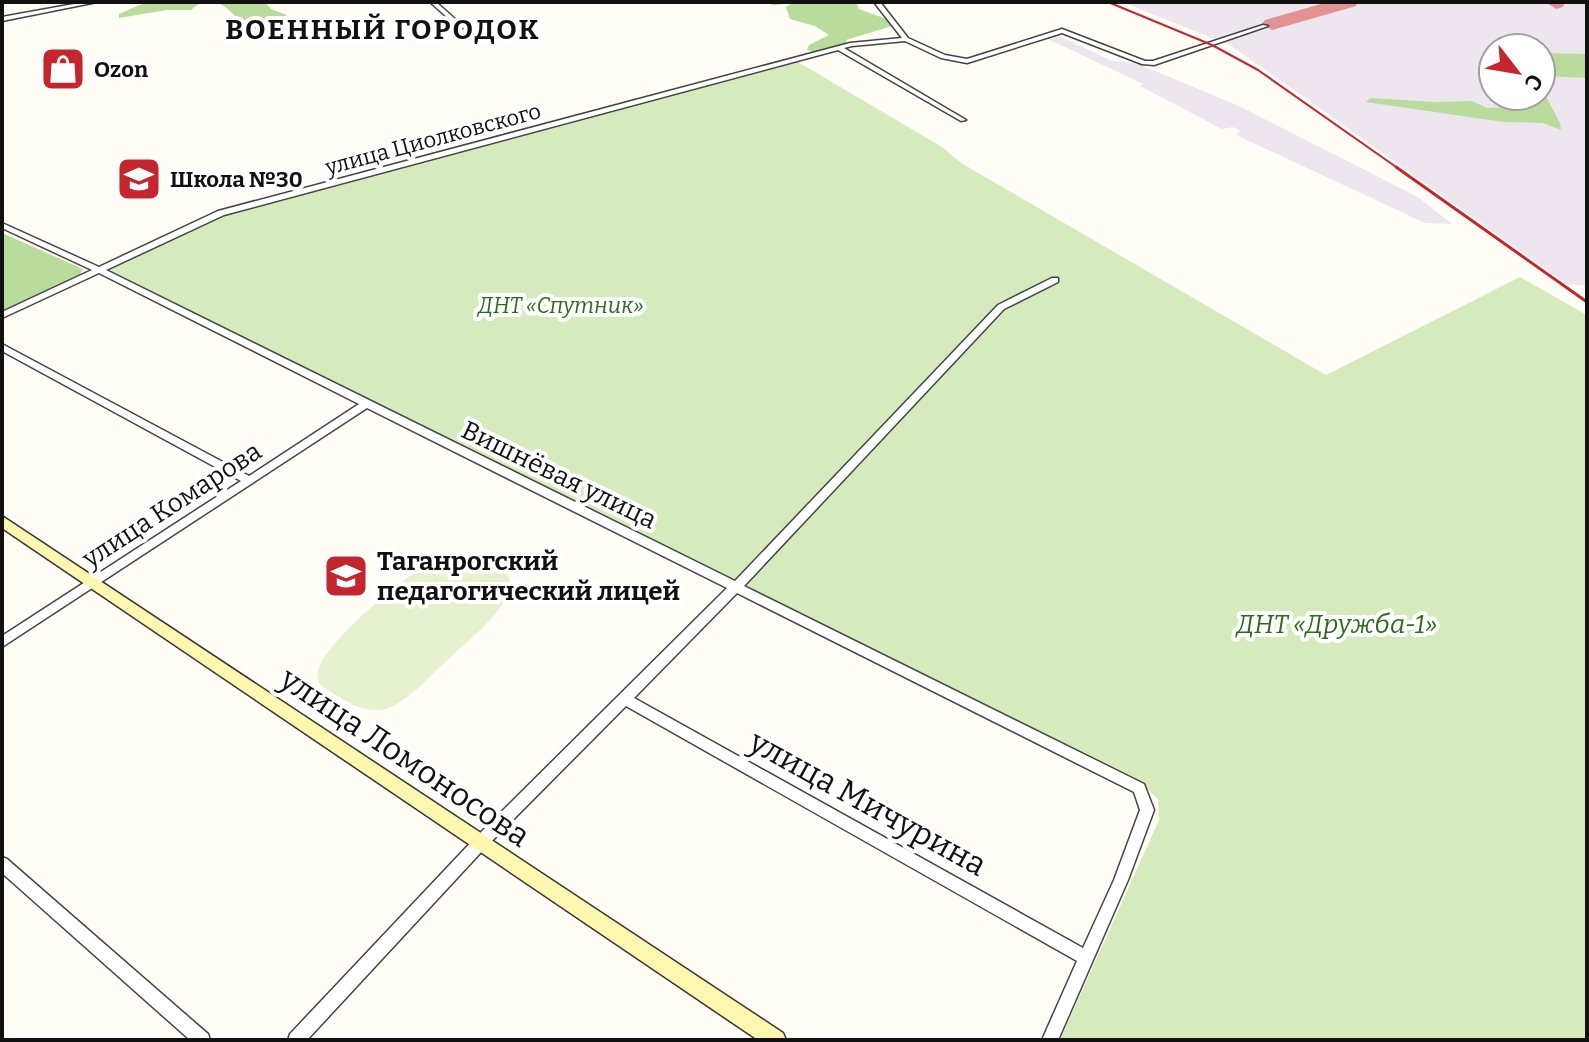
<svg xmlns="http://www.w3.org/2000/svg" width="1589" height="1042" font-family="Bitter,serif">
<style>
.industrial{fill:#eee6ef;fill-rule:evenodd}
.green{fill:#d5ebbd}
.forest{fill:#b9dc9c}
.pitch{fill:#e6f2cf}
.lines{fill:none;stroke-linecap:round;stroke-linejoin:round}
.taxiway{fill:#e29292;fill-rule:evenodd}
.street-casing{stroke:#444;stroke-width:3}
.secondary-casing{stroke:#333;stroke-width:3}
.street{fill:#fff;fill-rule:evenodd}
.secondary{fill:#fff6b0;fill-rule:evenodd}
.rail-far1{stroke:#c4262e;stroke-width:2}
.rail{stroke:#c4262e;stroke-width:3}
.labels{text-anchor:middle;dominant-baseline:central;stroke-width:8;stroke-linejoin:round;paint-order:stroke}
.far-poi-label{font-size:22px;font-weight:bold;fill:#111;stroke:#fff;text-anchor:start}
.far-street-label{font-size:22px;fill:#111;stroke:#fff}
.far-park-label{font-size:22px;font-style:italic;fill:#2f6b1f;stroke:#fff}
.street-label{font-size:26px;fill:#111;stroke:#fff}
.poi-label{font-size:26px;font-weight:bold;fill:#111;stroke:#fff;text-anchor:start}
.park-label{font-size:26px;font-style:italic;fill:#2f6b1f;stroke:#fff}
.far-district-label{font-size:28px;font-weight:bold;letter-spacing:2px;fill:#111;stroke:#fff}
.near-street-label{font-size:32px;fill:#111;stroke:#fff}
</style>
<rect width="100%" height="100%" fill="#fffdf5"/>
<g class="industrial">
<path d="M1122,2H1587V286L1567,284L1230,45ZM1493,48H1541V96H1493Z"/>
<polygon points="1059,36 1112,61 1136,63 1239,106 1418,197 1452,224 1425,223 1236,135 1240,131 1233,127 1222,129 1140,86 1143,84 1048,39"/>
</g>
<polygon class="green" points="798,62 942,147 961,163 1326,375 1520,277 1587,315 1587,1040 1060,1040 1159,820 1158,799 1134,777 103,271 218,217"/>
<g class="forest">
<polygon points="147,2 201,2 191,10 167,10 119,18 119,14"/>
<path d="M217,2H265L271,9L287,15L282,18L284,24C229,39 251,20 217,2Z"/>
<polygon points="765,2 856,2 859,9 892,21 892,26 846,40 846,43 813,52 807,50 809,45 829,35 815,26 790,19 786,7 792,3 773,5"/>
<polygon points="1541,53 1587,54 1587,78 1546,76 1542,89 1560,123 1561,130 1543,123 1503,122 1366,102 1370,98 1435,102 1472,101 1487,108 1511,107 1516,104 1511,96 1541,96"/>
<polygon points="2,233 83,269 78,278 2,312"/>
</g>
<path class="pitch" d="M450,556C557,563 497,616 453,655C437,669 403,708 381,710C363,711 351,705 336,695C330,691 320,687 318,680C309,652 404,579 427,564C434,559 442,558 450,556Z"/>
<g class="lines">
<g class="taxiway">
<polygon points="1328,2 1358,2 1356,6 1272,30 1262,24 1265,20"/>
<polygon points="1565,2 1563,7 1556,9 1547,3"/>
</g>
<g class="street-casing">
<g id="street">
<polygon points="85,2 97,2 2,21 2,17"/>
<polygon points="430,2 436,2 463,26 463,28 459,28"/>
<path d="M874,2H880L908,38L945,55L967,59L1062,29L1145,61H1153L1263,25L1268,26L1154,65L1142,64L1062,33L967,63L941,58L905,41L852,46L844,48L966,120L961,121L838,50L224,215L106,270L735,581L998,305L1052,278H1058V282L1004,309L744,586L1144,784L1154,810L1128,880L1058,1040H1042L1077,961L626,706L485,848L307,1040H288L290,1034L475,838L727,588L367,408L2,647V636L241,481L2,351V344L249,476L359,404L99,273L2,318V312L92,270L2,228V223L99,267L218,211L850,43L902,38ZM737,593L1134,792L1140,810L1114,880L1083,948L634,698Z"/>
<polygon points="2,857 7,859 208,1034 210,1040 190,1040 2,873"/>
</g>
</g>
<g class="secondary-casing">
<polygon id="secondary" points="2,516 783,1033 786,1040 758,1040 2,528"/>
</g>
<use href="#street" class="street"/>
<use href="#secondary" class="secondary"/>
<polyline class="rail-far1" points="1108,2 1212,45 1258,70 1399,169"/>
<polyline class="rail" points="1396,167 1587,302"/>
</g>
<defs>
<g id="shop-square" transform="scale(2.3)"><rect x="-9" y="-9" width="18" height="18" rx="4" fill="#c4262e" stroke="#fff"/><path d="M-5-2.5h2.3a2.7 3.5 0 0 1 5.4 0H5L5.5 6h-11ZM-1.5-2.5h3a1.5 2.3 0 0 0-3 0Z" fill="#fff"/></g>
<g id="school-square" transform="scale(2.3)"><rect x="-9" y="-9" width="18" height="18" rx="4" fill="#c4262e" stroke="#fff"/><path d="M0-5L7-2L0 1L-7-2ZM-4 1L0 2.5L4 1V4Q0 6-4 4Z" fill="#fff"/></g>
<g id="university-square" transform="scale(2.3)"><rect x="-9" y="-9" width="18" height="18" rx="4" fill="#c4262e" stroke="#fff"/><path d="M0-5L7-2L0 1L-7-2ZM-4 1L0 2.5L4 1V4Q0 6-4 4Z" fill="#fff"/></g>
</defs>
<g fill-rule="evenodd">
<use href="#shop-square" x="63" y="69"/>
<use href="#school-square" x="139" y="179"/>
<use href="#university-square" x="346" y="576"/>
</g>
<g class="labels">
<g class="far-poi-label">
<text x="94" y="69">Ozon</text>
<text x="170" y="179">Школа №30</text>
</g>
<g class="far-street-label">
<text transform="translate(433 139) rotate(-15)">улица Циолковского</text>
</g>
<g class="far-park-label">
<text x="561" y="305">ДНТ «Спутник»</text>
</g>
<g class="street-label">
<text transform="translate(559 475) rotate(26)">Вишнёвая улица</text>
<text transform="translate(172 505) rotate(-33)">улица Комарова</text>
</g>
<g class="poi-label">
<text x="377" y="561">Таганрогский<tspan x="377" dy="30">педагогический лицей</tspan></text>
</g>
<g class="park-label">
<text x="1337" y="624">ДНТ «Дружба-1»</text>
</g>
<g class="far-district-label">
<text x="383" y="29">ВОЕННЫЙ ГОРОДОК</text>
</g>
<g class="near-street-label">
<text transform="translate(405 757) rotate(34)">улица Ломоносова</text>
<text transform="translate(868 803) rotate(29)">улица Мичурина</text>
</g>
</g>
<rect width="1589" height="1042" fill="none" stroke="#111111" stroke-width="8"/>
<g transform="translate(1517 72) rotate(121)"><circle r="38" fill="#ffffff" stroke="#a0a0a0" stroke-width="2"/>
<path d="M0-6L14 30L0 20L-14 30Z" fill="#c4262e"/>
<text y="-12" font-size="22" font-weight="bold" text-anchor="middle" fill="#111111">С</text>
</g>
</svg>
